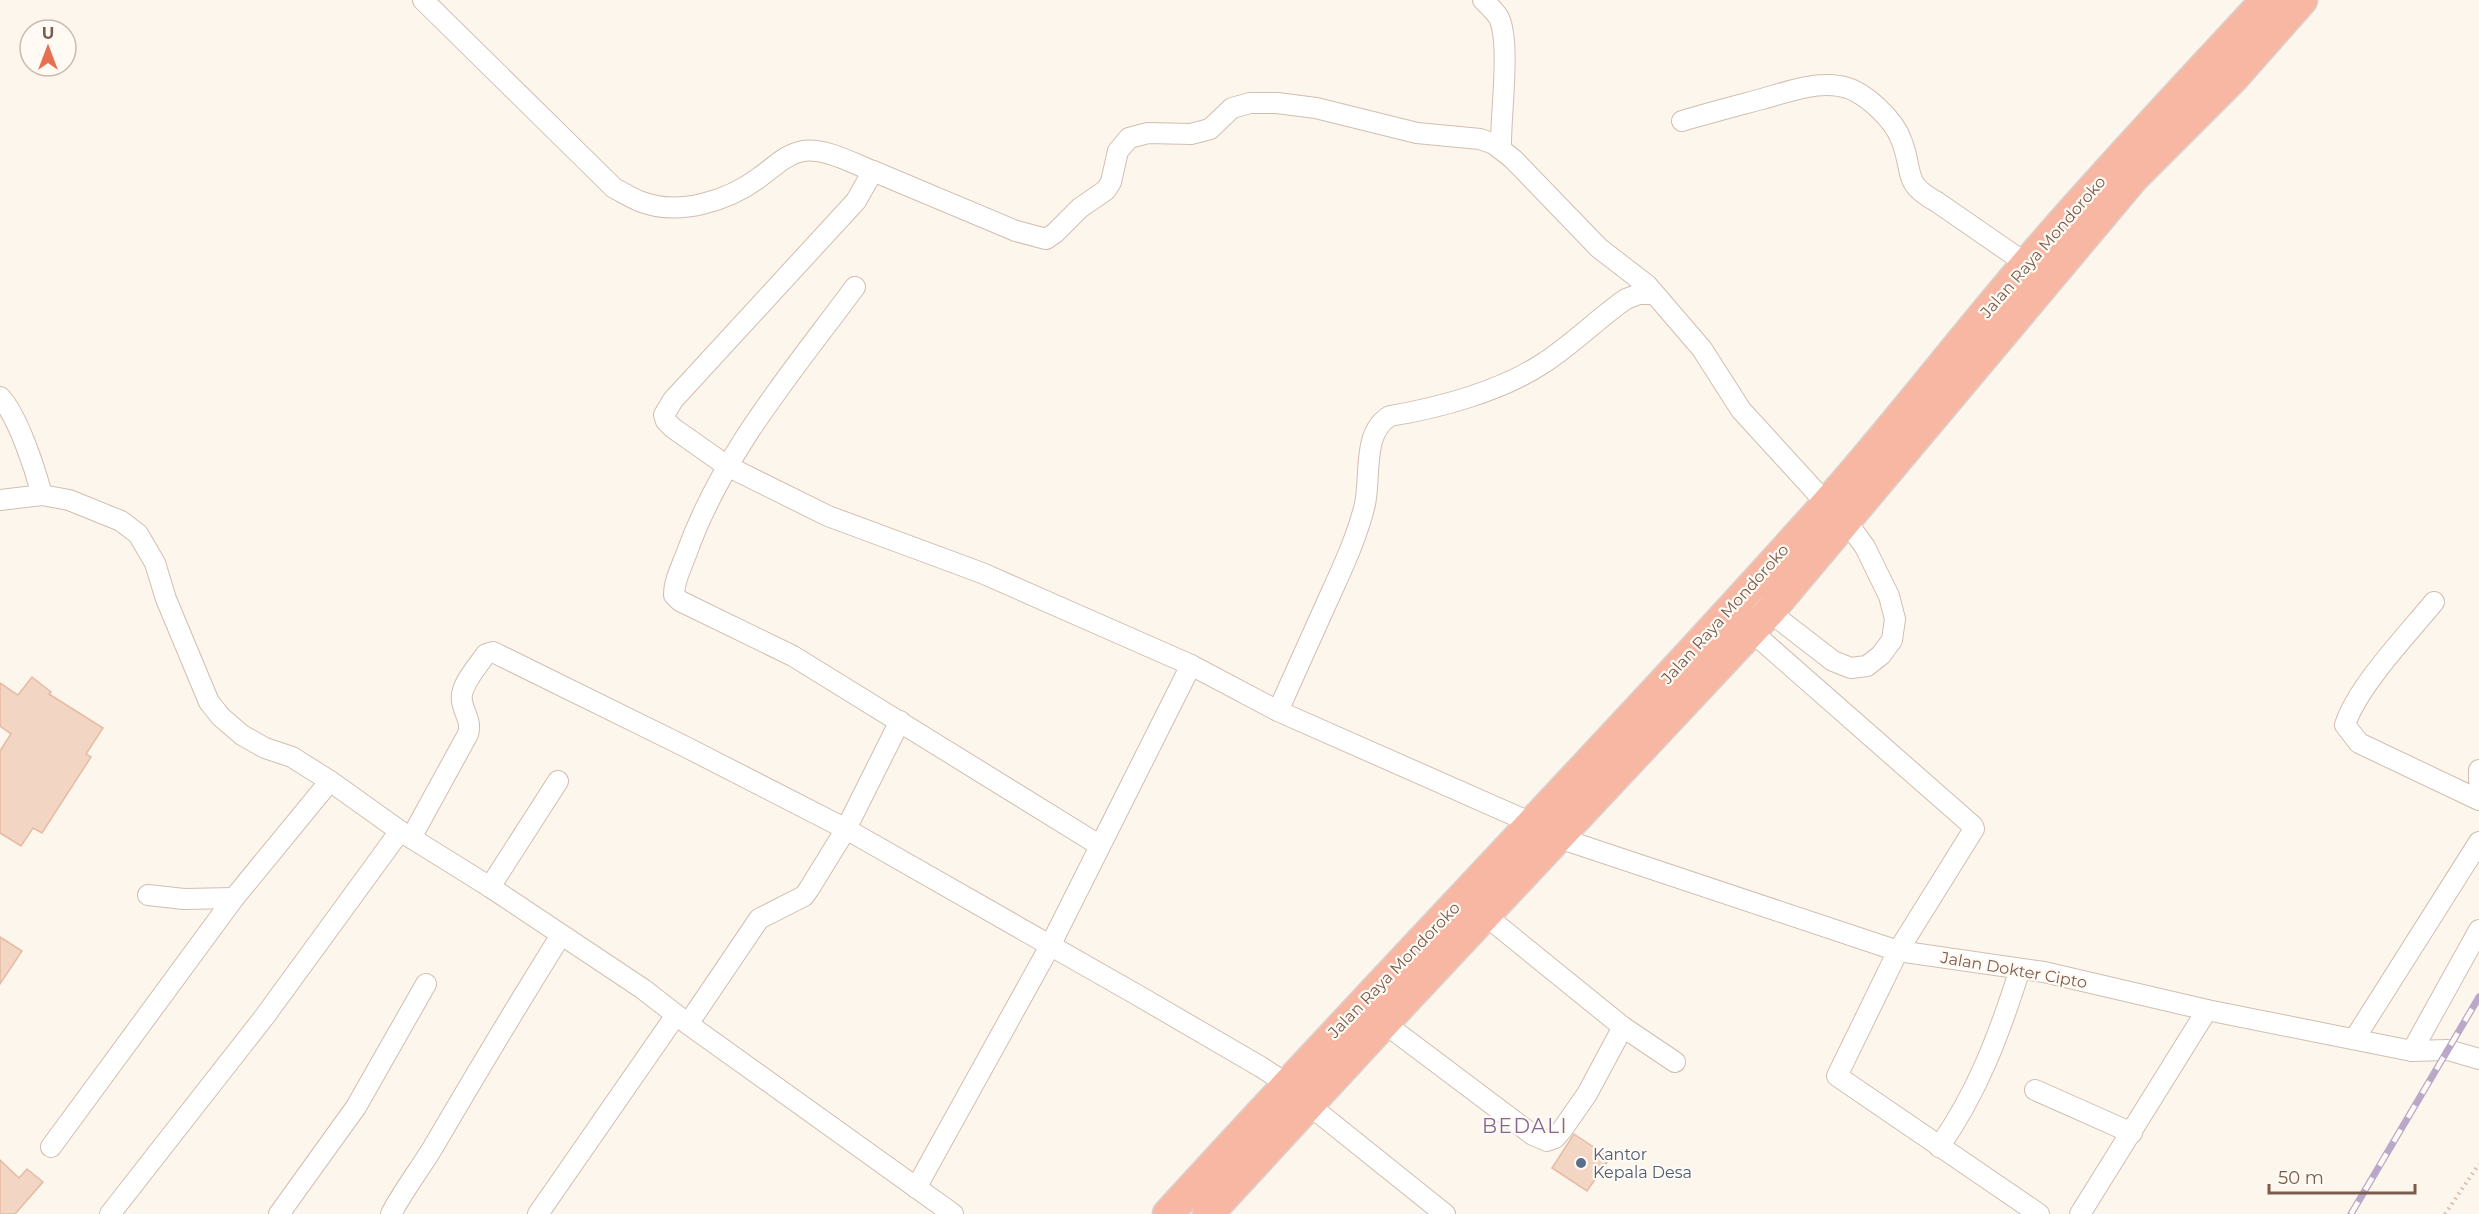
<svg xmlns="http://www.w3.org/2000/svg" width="2479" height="1214" font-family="Montserrat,sans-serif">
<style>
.building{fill:#f3d5c3;stroke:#e6bba3;stroke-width:1.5}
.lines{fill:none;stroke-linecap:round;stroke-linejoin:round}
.minor-casing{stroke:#d1beb0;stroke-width:22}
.highway-casing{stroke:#dad1cd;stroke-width:33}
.path{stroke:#d9b8a5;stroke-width:4;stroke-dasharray:1.5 4.5;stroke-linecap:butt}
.minor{stroke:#fff;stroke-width:20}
.highway{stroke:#f7b7a3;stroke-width:30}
.rail-casing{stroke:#b9a8c9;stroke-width:7}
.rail{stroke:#fffaf3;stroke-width:4.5;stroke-dasharray:14;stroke-linecap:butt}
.service-dot{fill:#5c6f8a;stroke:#fffaf3;stroke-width:2}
.labels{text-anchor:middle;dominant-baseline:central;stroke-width:4.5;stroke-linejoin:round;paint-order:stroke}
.street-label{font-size:16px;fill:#7a5c4d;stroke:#fffaf3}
.service-label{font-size:16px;fill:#4e5e75;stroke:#fffaf3;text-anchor:start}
.quarter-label{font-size:20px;letter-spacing:1.5px;fill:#846695;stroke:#fffaf3}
</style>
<rect width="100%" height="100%" fill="#fdf6ec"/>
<g class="building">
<polygon points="32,677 51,692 49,694 103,728 86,754 91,757 42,833 33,828 21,846 0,833 0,751 11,734 0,726 0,683 18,695"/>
<polygon points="0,937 22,951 0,984"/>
<polygon points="1574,1134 1610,1158 1587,1191 1552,1168"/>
<polygon points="0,1160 19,1178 27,1169 43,1182 15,1214 0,1214"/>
</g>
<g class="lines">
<g class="minor-casing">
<g id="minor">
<path d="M423,0L614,188C622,192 630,197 639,201C678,217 728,201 760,177C774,167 786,154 803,151C826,148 852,163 873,171L856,201L673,400L664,415L666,421L673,428L727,466L828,516L982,573L1191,665L1278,711L1534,824"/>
<path d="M1483,0C1488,5 1495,11 1499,18C1511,43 1500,118 1501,149"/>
<path d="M1682,121C1709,113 1736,106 1762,99C1787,92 1813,82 1839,86C1863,89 1895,120 1902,142C1914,174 1902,183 1937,202L2034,269"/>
<polyline points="873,171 1016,231 1046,239 1055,233 1080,208 1106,190 1111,182 1118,151 1129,138 1148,133 1191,134 1210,129 1232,108 1250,103 1277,103 1316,108 1417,133 1480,139 1494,144 1513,159 1599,248 1647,285 1702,349 1741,410 1826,503 1847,522 1865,547 1889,596 1895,619 1892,640 1881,655 1867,666 1851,668 1833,661 1762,606"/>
<path d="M855,287C793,371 723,452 687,552C682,566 674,580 674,595L680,601L793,656L1099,845"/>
<path d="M0,397C18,416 35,469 42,495"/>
<polyline points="0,500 42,495 69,500 121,521 138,534 155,563 166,599 209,702 221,717 242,735 265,748 292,757 330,781 234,898 51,1147"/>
<path d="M2434,602C2407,635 2357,687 2345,725L2359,743L2479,800"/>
<polyline points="1751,631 1973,826 1974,829 1898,951 1837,1076 2039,1214"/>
<path d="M1278,711C1294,675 1311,638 1327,602C1341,571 1357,538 1365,504C1371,476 1362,432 1390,416C1439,408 1501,391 1542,364C1572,345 1597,319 1626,299L1639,294H1654"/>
<polyline points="2479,770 2479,781"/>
<polyline points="330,781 400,831 490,887 643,989 688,1024 953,1214"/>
<path d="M411,838L468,734C472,721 464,714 462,701C459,686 478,666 486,654L493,652L686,747L846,829L1139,996L1261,1067L1287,1084"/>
<polyline points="1559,838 1898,951 2044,972 2207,1010 2412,1051 2448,1050 2479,1059"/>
<polyline points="490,887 558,781"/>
<polyline points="148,895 184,899 234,898"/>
<polyline points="1486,916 1623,1027 1675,1062"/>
<polyline points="1384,1023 1533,1135 1547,1141 1555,1138 1562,1130 1587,1094 1623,1027"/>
<polyline points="688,1024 759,919 804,896 809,889 846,829 900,721"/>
<polyline points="2355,1038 2479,842"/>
<polyline points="2412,1051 2479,930"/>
<polyline points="2035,1090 2132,1133"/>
<polyline points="1309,1105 1445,1214"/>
<path d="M1939,1147C1978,1092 2000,1032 2020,969"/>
<polyline points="916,1188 1050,946 1191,665"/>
<polyline points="110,1214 265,1016 400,831"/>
<polyline points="279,1214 356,1107 426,984"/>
<path d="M391,1214C404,1189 421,1168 435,1144C476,1074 518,1004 561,935"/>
<polyline points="538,1214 676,1015"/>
<polyline points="2080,1214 2207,1010"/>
</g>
</g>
<g class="highway-casing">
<g id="highway">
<path d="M1168,1214C1386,975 1612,743 1828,502C1897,424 1960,341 2028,262C2105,172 2186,87 2266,0"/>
<polyline points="1208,1214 1384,1023 1770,611 2134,177 2234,77 2302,0"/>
</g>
</g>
<polyline class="path" points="2445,1214 2479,1164"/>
<use href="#minor" class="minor"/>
<use href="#highway" class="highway"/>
<g class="rail-casing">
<polyline id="rail" points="2351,1214 2479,997"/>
</g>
<use href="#rail" class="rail"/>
</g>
<circle class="service-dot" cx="1581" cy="1163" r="6"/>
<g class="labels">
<g class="street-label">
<text transform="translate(2043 247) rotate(-49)">Jalan Raya Mondoroko</text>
<text transform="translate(1725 614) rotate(-48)">Jalan Raya Mondoroko</text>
<text transform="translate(1394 970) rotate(-46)">Jalan Raya Mondoroko</text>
<text transform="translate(2014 970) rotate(10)">Jalan Dokter Cipto</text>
</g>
<g class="service-label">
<text x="1593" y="1154">Kantor<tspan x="1593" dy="18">Kepala Desa</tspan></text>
</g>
<g class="quarter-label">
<text x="1525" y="1126">BEDALI</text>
</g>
</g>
<g transform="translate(48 48)"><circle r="28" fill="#fffaf3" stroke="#cabbb1" stroke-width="1.5"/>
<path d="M0-4.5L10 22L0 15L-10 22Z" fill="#e76f51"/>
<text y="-9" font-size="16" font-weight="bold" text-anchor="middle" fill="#7a5c4d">U</text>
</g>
<path d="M2269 1184v9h146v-9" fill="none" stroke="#7a5c4d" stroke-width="3"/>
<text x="2278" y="1184" font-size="18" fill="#7a5c4d" stroke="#fffaf3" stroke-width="4.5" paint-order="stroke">50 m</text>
</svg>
